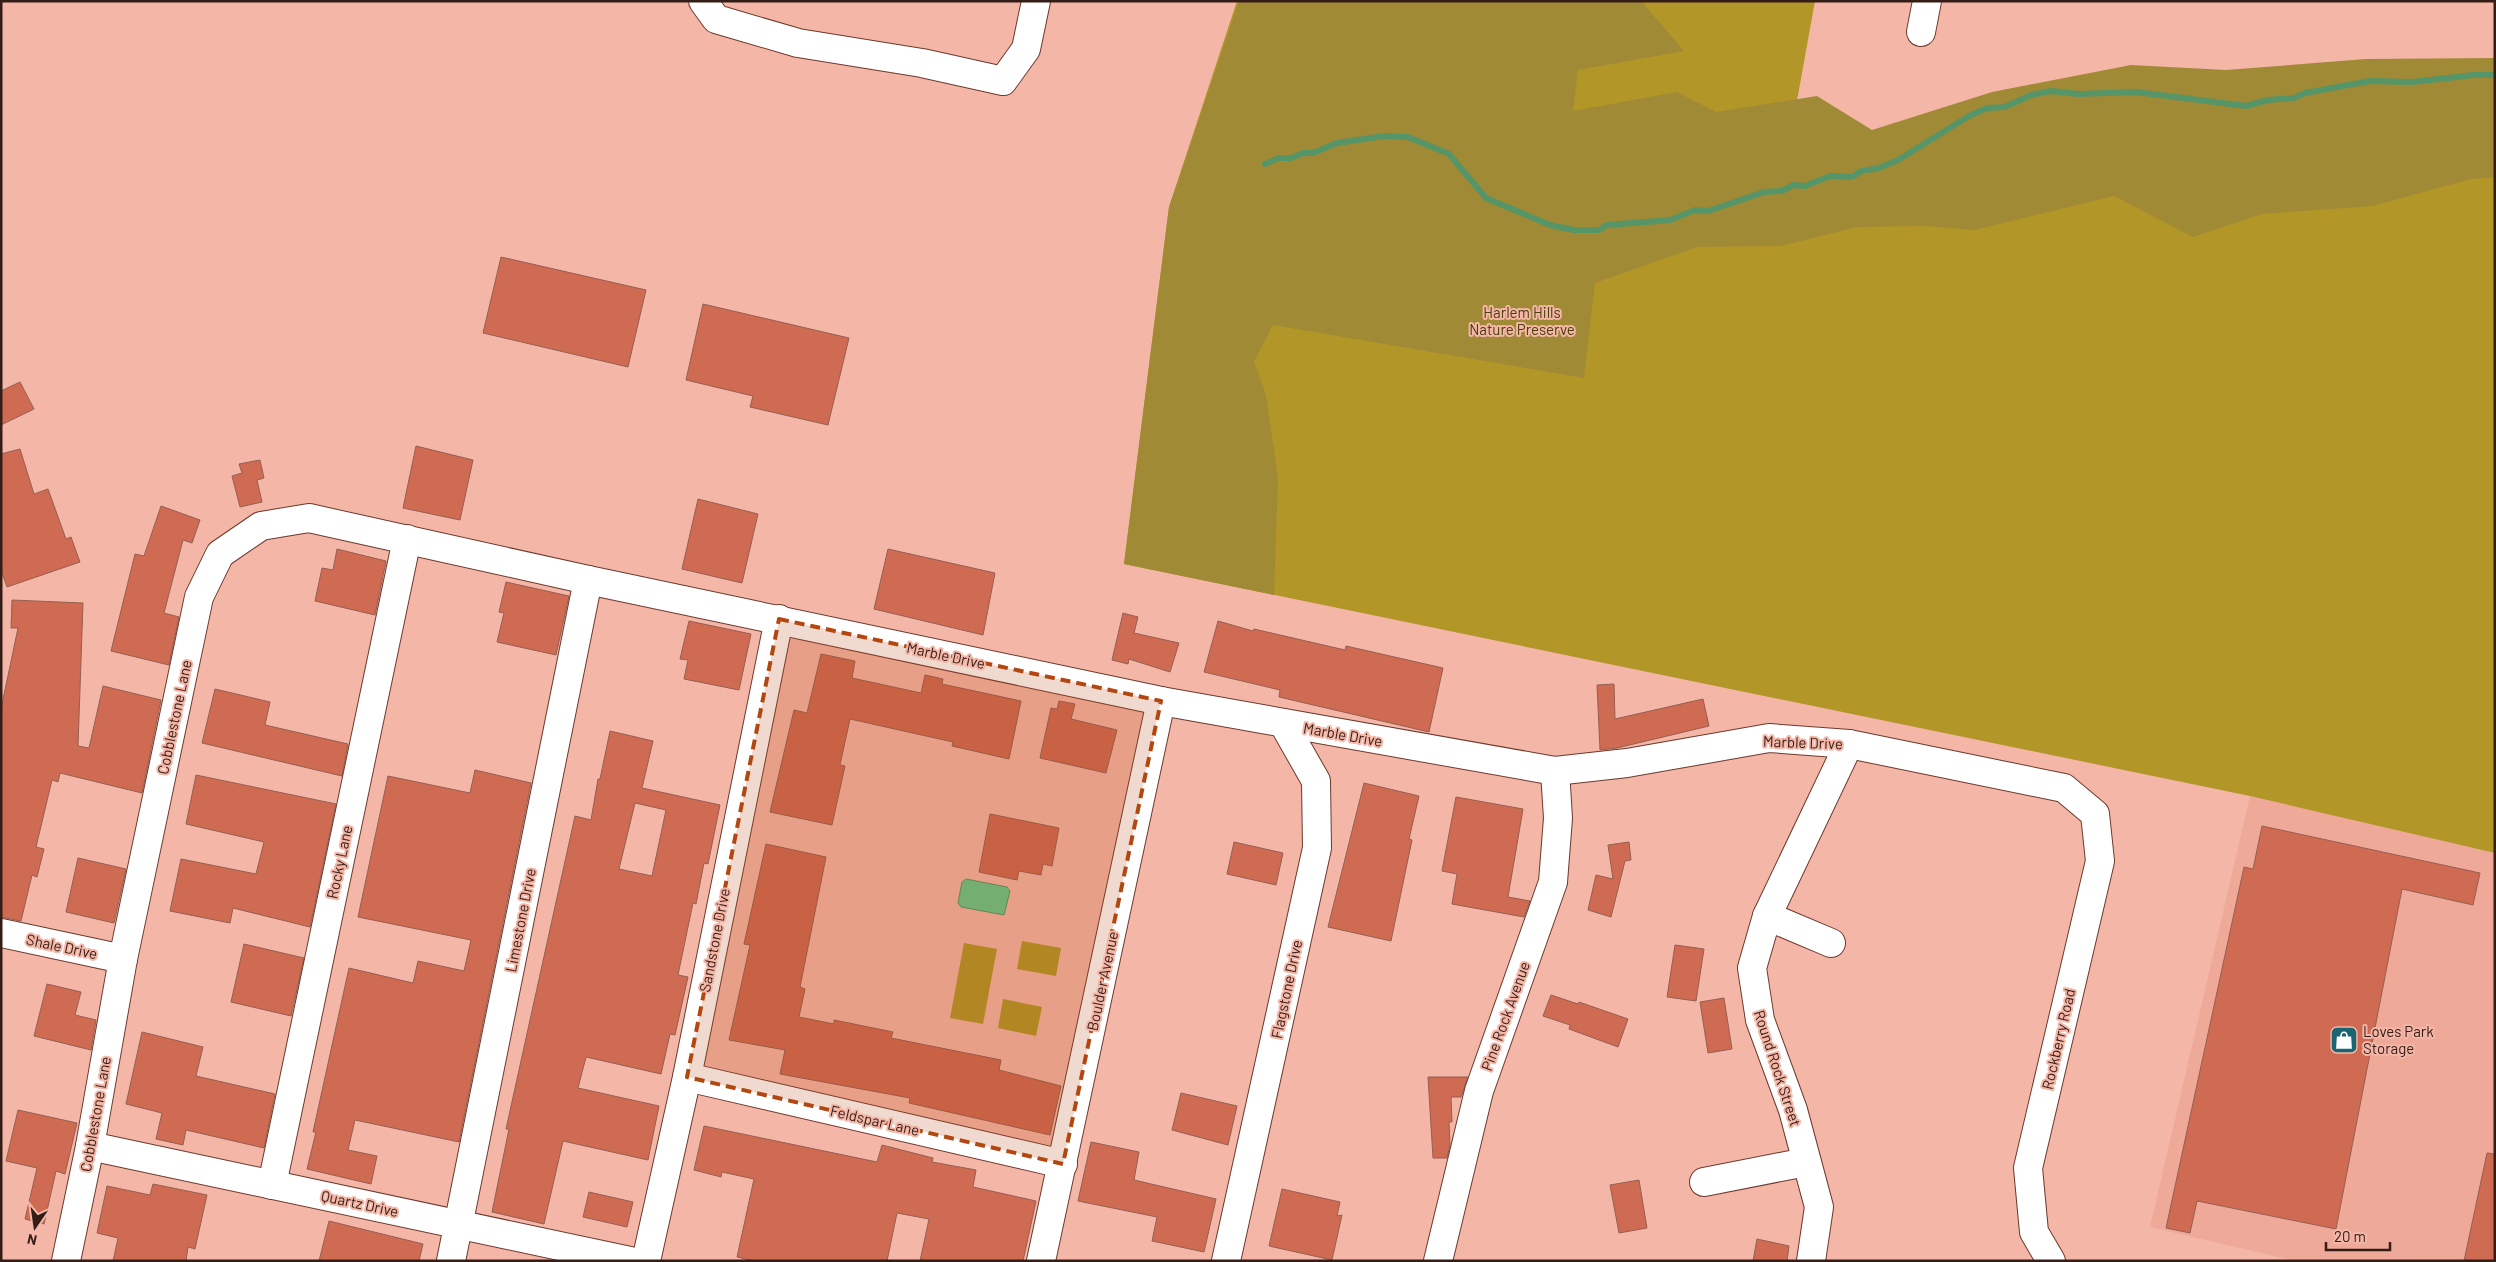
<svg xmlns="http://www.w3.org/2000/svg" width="2496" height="1262" font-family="Barlow,sans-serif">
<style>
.built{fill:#efa998}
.green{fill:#b29628}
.forest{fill:#a18a36}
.water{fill:#64c989;stroke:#569567}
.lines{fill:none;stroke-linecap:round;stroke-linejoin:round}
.stream{stroke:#569567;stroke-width:6}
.building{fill:#cf6a53;stroke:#965f51;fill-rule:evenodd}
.minor-casing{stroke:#6d392d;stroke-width:30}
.minor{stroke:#fff;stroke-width:28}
.marked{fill:#b2470f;fill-opacity:0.2;stroke:#b2470f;stroke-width:4;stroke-dasharray:10 6;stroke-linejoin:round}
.labels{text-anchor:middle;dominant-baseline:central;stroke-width:4;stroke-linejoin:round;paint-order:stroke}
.park-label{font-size:15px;fill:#4a3e0f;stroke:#f4b6a7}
.street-label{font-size:15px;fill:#341d17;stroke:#f4b6a7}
.poi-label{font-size:15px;fill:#341d17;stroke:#f4b6a7;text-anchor:start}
</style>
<rect width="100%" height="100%" fill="#f4b6a7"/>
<polygon class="built" points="2250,796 2495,853 2495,1261 2296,1261 2150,1227"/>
<g class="green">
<polygon points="1237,1 1815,1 1789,145 2495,153 2495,853 2250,796 1124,564 1169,207"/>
<polygon points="1022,941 1061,948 1056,976 1017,969"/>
<polygon points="964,943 997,949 983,1024 950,1018"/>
<polygon points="1003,999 1042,1007 1036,1036 998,1028"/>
</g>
<polygon class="forest" points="1239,1 1641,1 1684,51 1578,70 1573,111 1677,92 1716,112 1817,96 1872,130 1992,92 2131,65 2226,70 2366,59 2495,58 2495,177 2471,179 2372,206 2262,214 2193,237 2114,196 1975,230 1925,226 1857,227 1781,246 1697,247 1595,283 1584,378 1273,325 1254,362 1266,395 1278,478 1274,595 1124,564 1169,207"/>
<polygon class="water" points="966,879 1007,887 1010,891 1004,915 961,907 958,903 962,882"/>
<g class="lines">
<polyline class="stream" points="1265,164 1279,158 1291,158 1303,153 1313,153 1337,143 1384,136 1408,137 1449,154 1486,198 1550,225 1574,230 1599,230 1607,225 1670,220 1695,210 1708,211 1764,192 1782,191 1793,185 1805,186 1830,176 1852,177 1861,171 1879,168 1898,160 1969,116 1987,108 2005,107 2031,95 2051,91 2078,94 2136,92 2246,106 2268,100 2294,98 2305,93 2370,81 2413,82 2473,75 2495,75"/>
</g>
<g class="building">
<polygon points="501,257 646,290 628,367 483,333"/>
<polygon points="703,304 849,338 828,425 750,407 753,396 686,380"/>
<polygon points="20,382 34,409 1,425 1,391"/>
<polygon points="416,446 473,460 460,520 403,508"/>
<polygon points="20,449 34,494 48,489 66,539 71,537 80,562 7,587 1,570 1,454"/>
<polygon points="260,460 264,478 257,480 262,502 240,507 232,476 242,473 239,464"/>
<polygon points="698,499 758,514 742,583 682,569"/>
<polygon points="161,506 200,520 192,543 183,540 164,613 179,617 169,665 111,651 135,554 144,556"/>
<polygon points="337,549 386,561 375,615 315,601 322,568 333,570"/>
<polygon points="888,549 995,573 983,635 874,609"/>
<polygon points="506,582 569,596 556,655 497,642 504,613 499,612"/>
<polygon points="12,600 83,603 78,746 89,748 103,686 161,700 142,793 60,773 58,782 52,780 36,847 44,849 37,877 32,875 21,921 1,917 1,709 18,628 11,628"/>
<polygon points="1123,613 1138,617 1134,633 1179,643 1170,672 1129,659 1128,664 1112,660"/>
<polygon points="689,621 751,634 739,690 684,679 688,660 680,659"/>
<polygon points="1218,621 1253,631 1254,629 1345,650 1346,646 1443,668 1429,732 1279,697 1280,690 1204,672"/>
<polygon points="821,654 855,661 852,678 921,693 925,675 943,679 942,684 1021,701 1009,759 952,746 953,742 850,719 840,765 845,766 832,825 770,812 794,710 807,713"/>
<polygon points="1614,684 1615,719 1703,699 1709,726 1617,748 1600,750 1597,685"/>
<polygon points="215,689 270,702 265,725 348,744 342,776 202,743"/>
<polygon points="1059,701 1075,704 1071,719 1117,730 1106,773 1040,758 1051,708 1057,709"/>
<path d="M610,731L653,741L642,788L720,805L708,864L704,863L696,904L693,903L678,975L688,977L675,1035L670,1034L661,1074L586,1057L578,1088L659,1106L648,1160L563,1141L544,1224L492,1212L509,1129H506L575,816L591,820L598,779H600ZM635,803L666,810L652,876L619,869Z"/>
<polygon points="475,770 531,783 459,1142 355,1120 348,1150 377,1156 371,1184 307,1169 316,1132 313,1132 349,968 413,983 418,961 464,971 471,940 358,917 388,776 470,793"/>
<polygon points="196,775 336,804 310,927 233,908 230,923 170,911 181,859 256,874 264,842 186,824"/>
<polygon points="1364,783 1419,796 1409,839 1412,840 1391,941 1328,927"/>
<polygon points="1456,797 1523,809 1508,897 1530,901 1524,917 1452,904 1457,874 1442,871"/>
<polygon points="990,814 1059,828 1052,866 1043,864 1041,875 1019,871 1017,880 979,872"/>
<polygon points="2262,826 2480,873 2473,905 2402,889 2336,1229 2197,1201 2190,1233 2166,1228 2244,867 2253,869"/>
<polygon points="1234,842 1283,853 1276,885 1227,874"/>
<polygon points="1629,842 1631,860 1625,861 1611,917 1588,910 1596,875 1613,879 1608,845"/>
<polygon points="766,844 826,857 800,987 805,989 799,1017 834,1024 834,1020 893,1032 891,1038 1001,1060 999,1070 1061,1086 1050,1135 909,1103 910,1098 780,1074 785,1050 729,1040 750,945 744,944"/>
<polygon points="78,858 126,869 114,923 66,912"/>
<polygon points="244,944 304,958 291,1016 231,1002"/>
<polygon points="1675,945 1704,949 1696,1001 1667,997"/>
<polygon points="47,984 81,992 75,1015 96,1020 91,1050 34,1036"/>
<polygon points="1551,995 1578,1004 1579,1002 1628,1019 1618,1047 1569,1029 1570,1025 1543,1016"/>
<polygon points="1724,998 1732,1049 1708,1053 1700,1002"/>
<polygon points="142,1032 203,1047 196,1076 275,1094 264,1148 186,1130 183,1145 156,1139 162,1113 126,1104"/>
<polygon points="1428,1077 1468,1077 1461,1097 1451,1097 1452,1122 1449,1122 1450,1145 1447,1158 1433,1158"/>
<polygon points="1181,1093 1237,1106 1228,1145 1172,1130"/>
<polygon points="18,1110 77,1123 65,1174 56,1171 44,1224 25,1219 37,1168 6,1161"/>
<polygon points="704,1126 877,1162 882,1145 933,1158 932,1162 976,1170 973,1187 1036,1201 1023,1261 920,1261 929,1219 897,1213 887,1261 754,1261 737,1257 754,1179 722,1172 721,1177 694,1170"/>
<polygon points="1091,1142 1139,1152 1134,1180 1216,1199 1204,1252 1152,1241 1157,1217 1078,1201"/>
<polygon points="2487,1153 2495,1154 2495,1261 2464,1261"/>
<polygon points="1639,1180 1647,1228 1619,1233 1610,1185"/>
<polygon points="153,1184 207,1195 195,1249 188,1247 186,1261 113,1261 118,1238 97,1233 107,1186 150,1195"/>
<polygon points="1282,1189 1340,1202 1337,1216 1342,1215 1332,1260 1269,1246"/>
<polygon points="589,1192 633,1202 627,1227 583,1217"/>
<polygon points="329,1221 423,1244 419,1261 319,1261"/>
<polygon points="1757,1239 1789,1246 1787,1261 1753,1261"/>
</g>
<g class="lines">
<g class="minor-casing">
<g id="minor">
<polyline points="703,1 716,19 798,43 922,63 1003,81 1026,49 1036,1"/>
<polyline points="1921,32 1927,1"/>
<polyline points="1767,916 1831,943"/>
<polyline points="1,933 123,959"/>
<polyline points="687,1077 1063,1164"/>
<polyline points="90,1146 630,1261"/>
<polyline points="1704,1182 1806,1162"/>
<polyline points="272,1185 407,539"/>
<polyline points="66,1261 90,1146 123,959 199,597 220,554 261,526 309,518 588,580 1161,701 1555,771 1627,763 1769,738 1849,744 2064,788 2095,814 2100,861 2028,1168 2034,1232 2051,1261"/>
<polyline points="451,1261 588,580"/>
<polyline points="646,1261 687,1077 779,619"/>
<polyline points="1041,1261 1161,701"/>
<polyline points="1226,1261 1317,848 1316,781 1283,723"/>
<polyline points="1438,1261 1479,1091 1553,882 1558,818 1555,771"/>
<polyline points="1811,1261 1819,1207 1793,1110 1760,1020 1752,968 1767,916 1849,744"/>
</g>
</g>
<use href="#minor" class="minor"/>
</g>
<path class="marked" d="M779,619L1161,701L1063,1164L687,1077Z"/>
<defs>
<g id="shop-square" transform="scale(1.4375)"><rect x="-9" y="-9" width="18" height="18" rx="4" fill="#1b6472" stroke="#f4b6a7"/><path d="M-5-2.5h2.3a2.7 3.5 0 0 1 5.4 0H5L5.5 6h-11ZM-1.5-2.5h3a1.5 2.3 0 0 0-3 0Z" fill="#fff"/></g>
</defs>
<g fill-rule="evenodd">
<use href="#shop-square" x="2344" y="1040"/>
</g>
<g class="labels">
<g class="park-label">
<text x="1522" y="312">Harlem Hills<tspan x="1522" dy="17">Nature Preserve</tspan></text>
</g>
<g class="street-label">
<text transform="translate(946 655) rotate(12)">Marble Drive</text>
<text transform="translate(174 717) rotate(-78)">Cobblestone Lane</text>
<text transform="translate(1343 734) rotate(10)">Marble Drive</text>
<text transform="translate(1803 742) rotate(2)">Marble Drive</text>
<text transform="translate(339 862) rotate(-78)">Rocky Lane</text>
<text transform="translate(520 920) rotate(-79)">Limestone Drive</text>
<text transform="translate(714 940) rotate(-79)">Sandstone Drive</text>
<text transform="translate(62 946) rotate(12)">Shale Drive</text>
<text transform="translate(1102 981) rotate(-78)">Boulder Avenue</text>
<text transform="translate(1286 989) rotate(-78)">Flagstone Drive</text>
<text transform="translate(1505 1016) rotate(-70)">Pine Rock Avenue</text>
<text transform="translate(2058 1039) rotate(-77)">Rockberry Road</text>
<text transform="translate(1778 1068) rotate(72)">Round Rock Street</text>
<text transform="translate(95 1114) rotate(-80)">Cobblestone Lane</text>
<text transform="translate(875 1120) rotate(13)">Feldspar Lane</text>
<text transform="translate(360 1203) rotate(12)">Quartz Drive</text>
</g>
<g class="poi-label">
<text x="2363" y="1031">Loves Park<tspan x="2363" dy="17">Storage</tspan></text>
</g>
</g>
<rect width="2496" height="1262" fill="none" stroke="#341d17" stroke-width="5"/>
<g transform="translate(35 1227) rotate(193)" stroke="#f4b6a7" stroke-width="4" paint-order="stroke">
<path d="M0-4L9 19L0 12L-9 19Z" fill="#341d17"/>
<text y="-8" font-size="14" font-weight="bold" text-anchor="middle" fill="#341d17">N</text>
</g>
<path d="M2326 1242v8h64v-8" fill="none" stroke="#341d17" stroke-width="2.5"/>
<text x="2334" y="1242" font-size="15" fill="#341d17" stroke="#f4b6a7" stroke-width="4" paint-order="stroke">20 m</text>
</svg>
